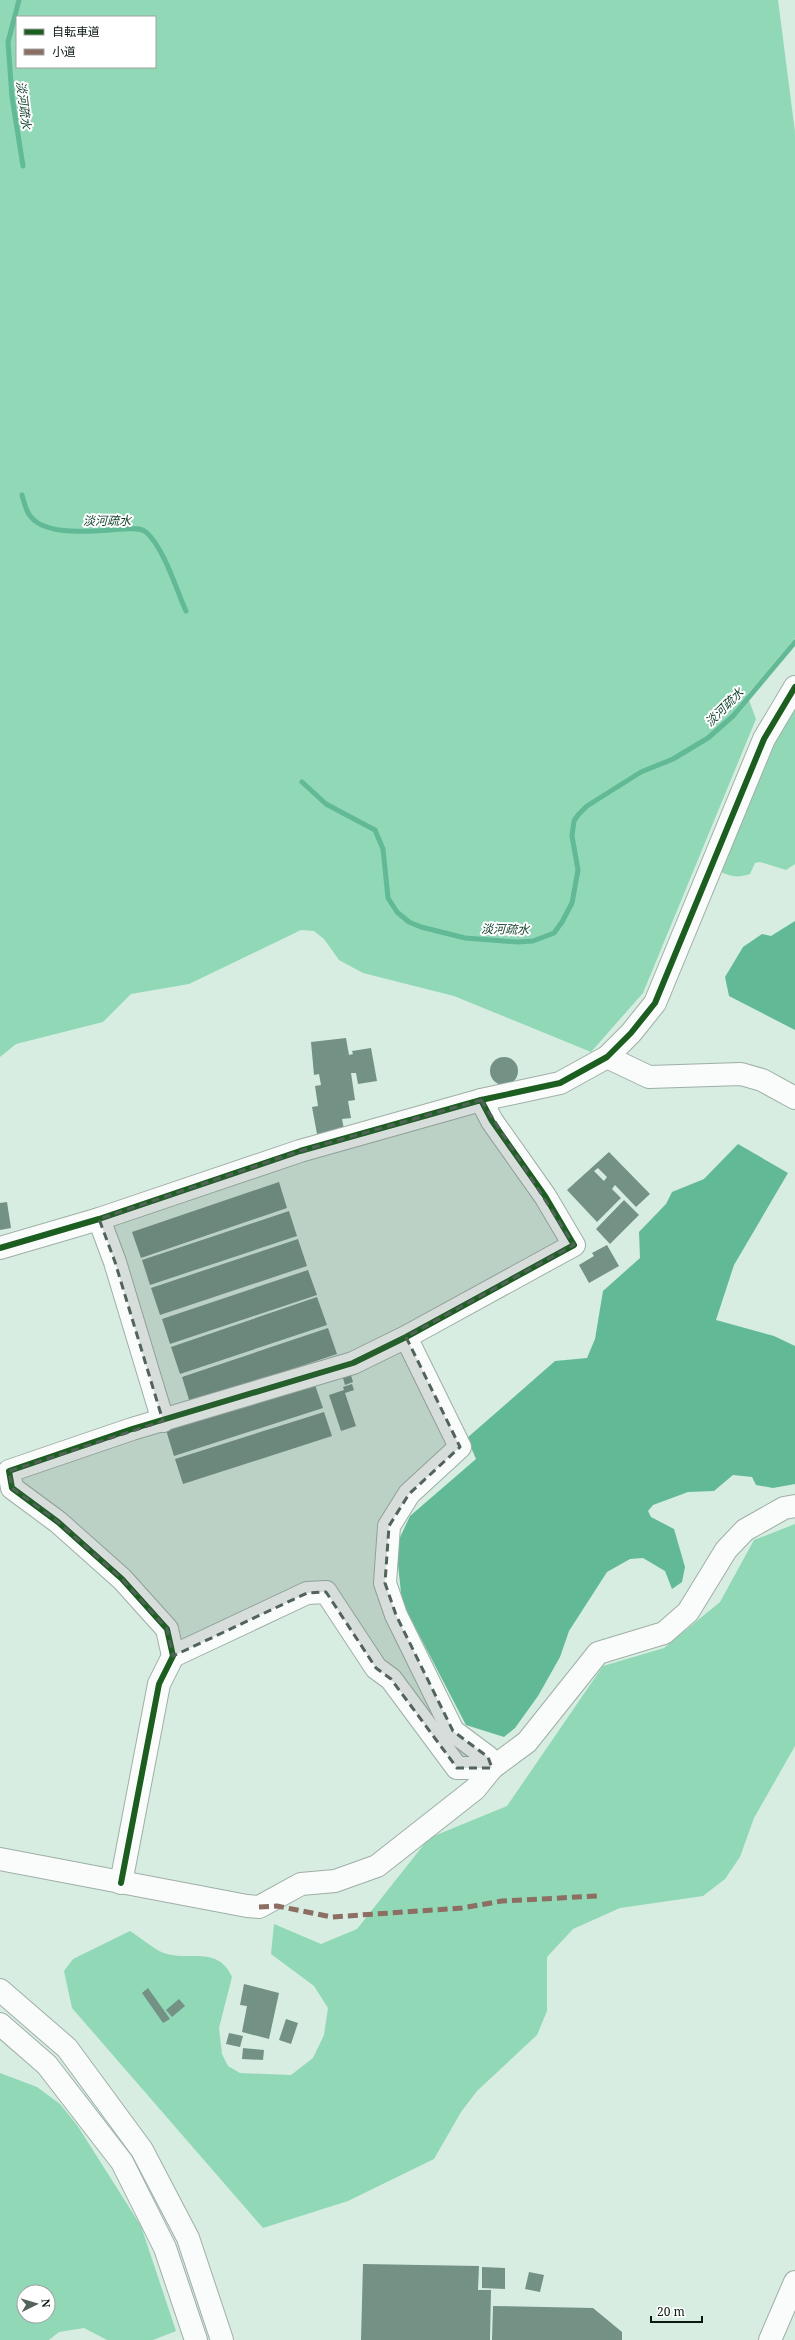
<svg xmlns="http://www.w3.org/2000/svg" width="795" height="2340" font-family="'Noto Serif','Noto Sans JP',serif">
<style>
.forest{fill:#91d8b7;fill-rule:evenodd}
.water{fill:#61ba95}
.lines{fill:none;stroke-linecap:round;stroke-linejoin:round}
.stream{stroke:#61ba95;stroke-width:5}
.building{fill:#739185;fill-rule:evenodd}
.minor-casing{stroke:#9fafa7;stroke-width:24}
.minor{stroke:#f9fcfa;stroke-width:22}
.quiet{stroke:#8d6e63;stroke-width:5;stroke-dasharray:10 5;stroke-linecap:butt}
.cycleway-casing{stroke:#fff;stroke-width:8}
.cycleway{stroke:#1b5e20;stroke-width:6}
.marked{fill:#52635a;fill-opacity:0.2;stroke:#52635a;stroke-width:3;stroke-dasharray:8 5;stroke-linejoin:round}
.labels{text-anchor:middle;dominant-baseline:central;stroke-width:4;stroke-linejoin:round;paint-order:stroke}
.water-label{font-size:12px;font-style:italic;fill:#0f3f2b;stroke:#fff}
</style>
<rect width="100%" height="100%" fill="#d7ede1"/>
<g class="forest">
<path d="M0,0H778L795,132V638L747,695L756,719L643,993L591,1052L454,996L363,973L339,960L324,939L314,931L301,930L189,984L131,994L103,1022L16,1044L0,1057ZM17,17H155V67H17Z"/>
<path d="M795,703V864L786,870L760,862L755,863L750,874C738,878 730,877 719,871L770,747Z"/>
<path d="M795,1524V1746L754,1818L740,1857L725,1879L703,1896L620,1908L573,1929L547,1957V2011L537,2035L477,2091L461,2112L434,2159L348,2201L263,2228L72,2008L64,1971L73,1959L130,1931C140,1937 153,1949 164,1953C191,1962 217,1945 232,1977L219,2028L222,2054L228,2066L240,2073L291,2075L313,2058L324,2035L328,2008L314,1986L271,1954L274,1924L321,1944L357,1929L429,1838L507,1806L603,1666L664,1648L720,1602L754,1540Z"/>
<path d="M0,2073L37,2087L60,2104L77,2125L141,2226L176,2331L153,2340H107L84,2328L59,2332L49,2340H0ZM24,2292H48V2316H24Z"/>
</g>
<g class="water">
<polygon points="795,921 795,1030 729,996 725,977 743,947 762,934 771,936"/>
<polygon points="738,1144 788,1173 734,1265 716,1320 774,1336 795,1346 795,1484 773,1488 756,1485 752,1477 733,1475 714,1491 688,1492 653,1505 648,1511 651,1517 674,1529 685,1567 682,1582 672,1589 665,1571 643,1558 630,1559 607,1572 569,1631 560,1657 538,1696 515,1728 504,1737 466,1725 402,1602 396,1546 410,1516 476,1459 467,1438 555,1361 587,1358 595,1339 603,1291 640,1258 639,1232 666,1204 672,1192 704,1179"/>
</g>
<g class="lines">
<g class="stream">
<polyline points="19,0 8,42 12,97 23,166"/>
<path d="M22,495C24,502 26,512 31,517C47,537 99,531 122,529C130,529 140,527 146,532C164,548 176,589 186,611"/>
<polyline points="302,782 326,804 375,830 383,849 388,898 397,912 409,922 421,927 465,938 517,942 533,941 554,933 562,922 572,903 578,870 572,836 574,821 578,815 587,806 641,772 673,759 708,738 733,716 795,642"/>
</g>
</g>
<g class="building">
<polygon points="346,1038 349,1055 353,1054 352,1051 371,1048 377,1081 358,1084 356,1073 351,1073 355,1100 348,1101 351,1118 342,1119 344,1129 317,1134 312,1107 318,1106 315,1086 321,1085 319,1074 314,1075 311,1042"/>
<circle cx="504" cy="1071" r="14"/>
<path d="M609,1152L650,1194L636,1207L615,1185L612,1189L621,1198L597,1222L567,1190ZM598,1168L607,1177L604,1181L594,1171Z"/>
<polygon points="279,1182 287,1208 141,1258 132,1232"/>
<polygon points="624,1200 639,1215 610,1244 596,1229"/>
<polygon points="7,1202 11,1228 0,1230 0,1203"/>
<polygon points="289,1211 297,1236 150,1285 142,1260"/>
<polygon points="298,1239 307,1266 160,1315 151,1288"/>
<polygon points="607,1245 619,1266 589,1283 579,1265 594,1256 592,1253"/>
<polygon points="308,1270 317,1295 170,1344 162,1319"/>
<polygon points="317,1297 327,1325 180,1374 171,1347"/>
<polygon points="328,1328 337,1354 190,1403 182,1377"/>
<polygon points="350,1372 353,1382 345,1385 342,1375"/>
<polygon points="314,1382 323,1408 174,1456 166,1430"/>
<polygon points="352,1384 354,1390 345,1393 356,1426 341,1431 329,1395 344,1390 343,1387"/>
<polygon points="324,1412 332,1436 183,1484 175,1459"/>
<polygon points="244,1984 279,1993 269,2039 242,2032 247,2006 240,2005"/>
<polygon points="148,1988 170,2019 163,2023 142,1993"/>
<polygon points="179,1999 185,2006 172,2017 166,2010"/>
<polygon points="286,2019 298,2023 291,2044 279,2040"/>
<polygon points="229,2033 243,2036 240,2047 226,2044"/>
<polygon points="243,2048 264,2050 263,2060 242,2059"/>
<polygon points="363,2264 479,2266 478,2290 491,2290 490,2340 361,2340"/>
<polygon points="482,2267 505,2268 505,2289 482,2288"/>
<polygon points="529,2272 544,2275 540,2292 525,2289"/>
<polygon points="493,2306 593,2308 622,2332 622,2340 492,2340"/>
</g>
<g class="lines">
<g class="minor-casing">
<g id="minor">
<polyline points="607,1057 649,1077 741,1074 762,1080 795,1098"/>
<polyline points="99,1219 115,1262 163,1421"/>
<polyline points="0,1248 99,1219 300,1151 481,1100 560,1083 607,1057 631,1033 655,1003 764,739 795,687"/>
<polyline points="406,1337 460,1447 409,1494 389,1526 385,1583 396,1615 453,1731 488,1757 492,1768"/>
<polyline points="173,1656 307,1593 326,1592 376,1668 391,1679 457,1768 492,1768"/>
<polyline points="0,1859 247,1906 259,1907 301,1884 335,1881 377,1866 475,1789 492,1768 527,1742 598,1653 664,1633 688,1612 726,1550 745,1530 784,1508 795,1506"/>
<polyline points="121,1883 159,1684 173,1656 167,1629 122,1579 58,1522 12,1488 9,1471 132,1429 353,1363 406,1337 574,1245 545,1196 492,1121 481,1100"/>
<polyline points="0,1990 67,2048 142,2150 188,2238 222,2340"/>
<polyline points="0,2024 47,2065 122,2162 165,2248 196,2340"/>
<polyline points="770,2340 795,2282"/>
</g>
</g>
<use href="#minor" class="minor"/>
<polyline class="quiet" points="259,1907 277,1906 332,1917 462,1908 502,1901 598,1896"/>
<g class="cycleway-casing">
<g id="cycleway">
<polyline points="0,1248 99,1219 300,1151 481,1100 560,1083 607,1057 631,1033 655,1003 764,739 795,687"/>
<polyline points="121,1883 159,1684 173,1656 167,1629 122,1579 58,1522 12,1488 9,1471 132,1429 353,1363 406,1337 574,1245 545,1196 492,1121 481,1100"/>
</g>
</g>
<use href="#cycleway" class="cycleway"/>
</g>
<path class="marked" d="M481,1100L574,1245L406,1337L460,1447L409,1494L389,1526L385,1583L396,1615L453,1731L488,1757L492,1768H457L391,1679L376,1668L326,1592L307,1593L173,1656L167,1629L122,1579L58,1522L12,1488L9,1471L163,1421L115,1262L99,1219L300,1151Z"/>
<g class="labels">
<g class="water-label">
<text transform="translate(24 105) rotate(83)">淡河疏水</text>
<text x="107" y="520">淡河疏水</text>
<text transform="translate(724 707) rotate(-45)">淡河疏水</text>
<text transform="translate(505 929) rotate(1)">淡河疏水</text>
</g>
</g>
<rect x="16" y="16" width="140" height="52" fill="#ffffff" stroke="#9da3a0"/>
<rect x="24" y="29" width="20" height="6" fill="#1b5e20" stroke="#9da3a0"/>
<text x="52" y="36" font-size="12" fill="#0b1912">自転車道</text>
<rect x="24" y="49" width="20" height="6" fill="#8d6e63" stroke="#9da3a0"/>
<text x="52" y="56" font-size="12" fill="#0b1912">小道</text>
<g transform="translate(36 2304) rotate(85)"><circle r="19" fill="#ffffff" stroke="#9da3a0"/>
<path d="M0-3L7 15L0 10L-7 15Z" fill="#52635a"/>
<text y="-6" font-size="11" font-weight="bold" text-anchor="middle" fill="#0b1912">N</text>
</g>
<path d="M651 2316v6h51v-6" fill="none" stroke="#0b1912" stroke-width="2"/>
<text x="657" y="2316" font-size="12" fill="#0b1912" stroke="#ffffff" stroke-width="3" paint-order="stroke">20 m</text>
</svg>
